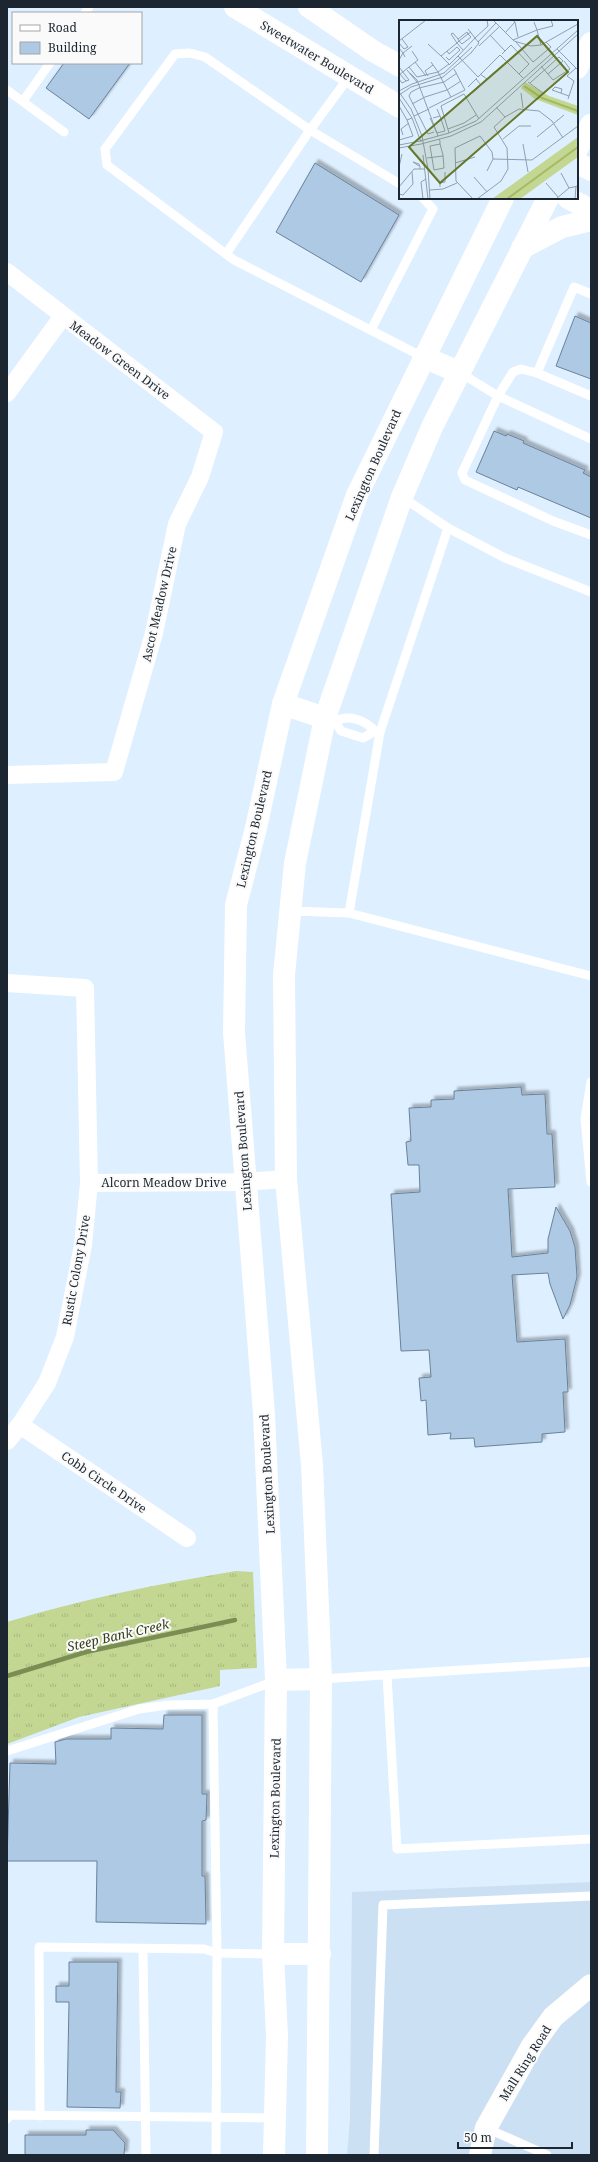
<svg xmlns="http://www.w3.org/2000/svg" width="598" height="2162" font-family="'Noto Serif',serif">
<style>
.built{fill:#cce0f3}
.grass{fill:url(#grass-tufts)}
.lines{fill:none;stroke-linecap:round;stroke-linejoin:round}
.stream{stroke:#7a8e53;stroke-width:4.5}
.building{fill:#aec9e3;stroke:#69829a;filter:url(#shadow)}
.lane{stroke:#fff;stroke-width:9}
.street{stroke:#fff;stroke-width:18}
.secondary{stroke:#fff;stroke-width:22}
.labels{text-anchor:middle;dominant-baseline:central;stroke-width:4;stroke-linejoin:round;paint-order:stroke}
.street-label{font-size:12px;fill:#1c2630;stroke:#fafafa}
.water-label{font-size:13px;font-style:italic;fill:#36401b;stroke:#fafafa}
.inset-river{fill:none;stroke:#a3bb62;stroke-width:2}
.inset-road{fill:none;stroke:#909fac;stroke-width:1}
.view{fill:#657828;fill-opacity:0.15;stroke:#657828;stroke-width:2}
.inset-edge{fill:none;stroke:#1c2630;stroke-width:2}
</style>
<defs>
<pattern id="grass-tufts" width="24" height="20" patternUnits="userSpaceOnUse"><rect width="24" height="20" fill="#c3d793"/><path d="M3 7l-1-3M5 7V3M7 7l1-3M15 17l-1-3M17 17v-4M19 17l1-3" fill="none" stroke="#a7b87f"/></pattern>
<filter id="shadow"><feDropShadow dx="3.5" dy="-3.5" stdDeviation="1" flood-color="#0004"/></filter>
</defs>
<rect width="100%" height="100%" fill="#deefff"/>
<polygon class="built" points="591,1882 591,2155 347,2155 350,2119 352,1892"/>
<path class="grass" d="M236,1571L253,1572L257,1668L220,1670V1686L79,1717L7,1744V1622C82,1599 158,1584 236,1571Z"/>
<g class="lines">
<polyline class="stream" points="7,1676 86,1652 235,1620"/>
</g>
<g class="building">
<polygon points="64,63 130,63 89,119 46,88"/>
<polygon points="315,163 399,215 361,282 276,232"/>
<polygon points="575,316 591,323 591,379 556,366"/>
<polygon points="494,431 506,436 507,434 524,441 523,443 585,470 583,473 591,477 591,518 518,487 517,490 476,472"/>
<polygon points="521,1087 522,1095 545,1094 547,1134 552,1134 555,1187 508,1189 512,1257 548,1253 548,1239 556,1207 570,1231 575,1247 577,1277 570,1305 563,1319 550,1284 548,1273 512,1275 517,1342 565,1339 568,1392 563,1392 565,1432 542,1434 542,1442 475,1447 474,1438 450,1439 451,1433 428,1435 426,1400 421,1401 419,1378 431,1377 429,1350 401,1351 391,1194 420,1192 419,1165 408,1165 406,1142 411,1141 409,1108 431,1107 431,1100 454,1099 454,1091"/>
<polygon points="164,1715 202,1715 202,1794 207,1794 206,1820 202,1821 202,1876 205,1876 206,1924 96,1922 97,1861 7,1861 10,1763 56,1764 55,1742 66,1739 111,1739 111,1728 163,1729"/>
<polygon points="69,1962 118,1962 116,2092 121,2092 120,2108 67,2107 69,2002 56,2002 56,1986 69,1986"/>
<polygon points="86,2130 113,2130 125,2143 124,2155 25,2155 25,2135 86,2135"/>
</g>
<g class="lines">
<g class="lane">
<polyline points="85,13 89,7"/>
<polyline points="7,90 64,132"/>
<polyline points="23,101 50,63"/>
<polyline points="400,184 310,130 205,57 190,53 175,54 105,149 107,165 234,260 423,357"/>
<polyline points="226,254 310,130 349,77"/>
<polyline points="371,330 433,209 423,198"/>
<polyline points="459,372 498,396 591,439"/>
<polyline points="537,373 574,287 591,294"/>
<polyline points="591,396 537,373 521,369 513,372 498,396 462,473 465,480 553,521 591,535"/>
<polyline points="402,497 448,528 505,558 591,592"/>
<path d="M325,718L335,721C349,714 365,720 375,731L363,738L341,731L335,721"/>
<polyline points="375,731 380,732 448,528"/>
<polyline points="291,911 349,913 591,976"/>
<polyline points="349,913 380,732"/>
<polyline points="591,1082 585,1119 591,1182"/>
<polyline points="387,1675 397,1849 591,1839"/>
<polyline points="321,1679 591,1662"/>
<polyline points="213,1704 217,1953 216,2155"/>
<polyline points="7,1751 139,1709 168,1705 213,1704 275,1681"/>
<polyline points="143,1949 146,2155"/>
<polyline points="40,2116 39,1947 204,1949 217,1953 273,1954"/>
<polyline points="7,2119 9,2115 274,2118"/>
<polyline points="486,2128 547,2155"/>
<polyline points="374,2155 383,1905 591,1896"/>
</g>
<g class="street">
<polyline points="7,272 214,432 200,477 177,524 154,633 114,772 7,775"/>
<polyline points="7,393 63,316"/>
<polyline points="7,983 85,988 89,1183 83,1245 65,1337 47,1383 20,1425 7,1441"/>
<polyline points="89,1183 245,1182 286,1179"/>
<polyline points="20,1425 187,1538"/>
</g>
<g class="secondary">
<polyline points="235,7 400,107"/>
<polyline points="309,7 373,51 400,66"/>
<polyline points="577,68 591,43"/>
<polyline points="577,149 591,125"/>
<polyline points="577,163 591,170"/>
<polyline points="568,198 591,210"/>
<polyline points="522,248 562,227 591,220"/>
<polyline points="423,357 459,372"/>
<polyline points="283,704 325,718"/>
<polyline points="276,1680 321,1679"/>
<polyline points="273,1954 320,1954"/>
<polyline points="274,2155 277,2036 273,1954 276,1680 264,1414 234,1032 236,905 256,828 283,704 357,495 503,198"/>
<polyline points="317,2155 321,1679 312,1465 286,1179 284,975 295,863 325,718 402,497 432,427 548,198"/>
<polyline points="480,2155 486,2128 532,2046 553,2017 591,1985"/>
</g>
</g>
<g class="labels">
<g class="street-label">
<text transform="translate(317 57) rotate(31)">Sweetwater Boulevard</text>
<text transform="translate(120 360) rotate(37)">Meadow Green Drive</text>
<text transform="translate(373 465) rotate(-66)">Lexington Boulevard</text>
<text transform="translate(159 604) rotate(-77)">Ascot Meadow Drive</text>
<text transform="translate(254 829) rotate(-77)">Lexington Boulevard</text>
<text transform="translate(243 1151) rotate(-94)">Lexington Boulevard</text>
<text x="164" y="1182">Alcorn Meadow Drive</text>
<text transform="translate(76 1270) rotate(-80)">Rustic Colony Drive</text>
<text transform="translate(267 1474) rotate(-93)">Lexington Boulevard</text>
<text transform="translate(104 1482) rotate(34)">Cobb Circle Drive</text>
<text transform="translate(275 1798) rotate(-89)">Lexington Boulevard</text>
<text transform="translate(525 2063) rotate(-58)">Mall Ring Road</text>
</g>
<g class="water-label">
<text transform="translate(118 1635) rotate(-13)">Steep Bank Creek</text>
</g>
</g>
<g transform="translate(399 20)">
<rect width="179" height="179" fill="#deefff"/>
<path d="M126,62L150,76L179,86V95L136,79L122,68ZM179,117V137L172,142L121,179H93Z" fill="#c3d793"/>
<path class="inset-river" d="M125,66L143,78L179,91M108,179L179,127"/>
<path class="inset-road" d="M94,0L115,21L132,26L142,25L179,4M113,0L116,2L119,17M135,2L138,10L154,6L152,0M69,9L76,18L89,6L88,0M106,13L116,2M91,15L106,31M59,19L68,12L69,14L72,17L63,24L60,21L59,19L54,13L52,14L58,23L60,21L69,14L72,12M114,20L138,10L142,25M0,21L27,0M79,22L97,3M117,22L134,42L152,27L147,22M0,23L5,29L9,27L3,19M29,24L42,36M80,26L100,7M0,28L4,33L13,26M158,29L179,50M72,33L80,23L76,18L59,36L79,57L101,35L124,58M103,34L112,25L130,44L120,54M47,37L50,40L61,30L58,27L50,34L48,31M0,40L4,33L6,37M16,42L27,56M50,45L59,36M142,46L154,60L171,49L165,41M0,47L10,60L7,61M10,47L19,40L13,31M8,50L18,62M0,53L7,61L3,63L0,59M11,53L18,60L39,116M81,54L88,59L97,51M149,54L164,41M0,55L10,47L18,57L39,52L32,42M29,56L26,51L34,45M45,62L58,53M129,62L144,73L149,70M131,63L160,37L164,41M69,67L78,58M20,68L12,72L10,76L29,114L35,112M20,68L45,62M0,71L13,64L45,53L73,27M0,72L12,89L23,116L29,149L31,179M73,73L82,65L77,59M122,73L124,88M162,73L163,69L156,67L153,70L170,76M0,75L12,67L44,57L73,32M52,77L39,52L50,44L42,36L58,23L64,30M0,78L13,98L22,122M169,79L175,61L168,56L177,48M13,84L26,77L48,70L62,61M0,86L8,100M97,87L106,97M30,88L66,70L55,49M15,96L30,89M31,98L38,113L46,111L41,96M34,98L41,96L38,89M65,103L77,95M49,109L65,103M50,113L42,86L65,74L80,99M4,115L2,109L10,103M138,117L165,95M40,119L41,121V124L44,135L45,148L35,150L31,126L41,124M104,119L120,106H132M0,120L14,116L8,100L13,98M21,121L50,113L77,101L179,10M22,124L52,116L82,102L179,14M124,124L129,152M0,125L21,121M0,128L22,124M24,135L29,179M28,138L44,136M94,139L133,140L179,106M56,143L76,137M20,146L14,142L20,144L21,147V149M0,147L3,134M162,153L170,168M75,157L88,172M147,163L159,177M0,167L15,149H26M41,167V163L46,162V152M31,170L44,169L58,163M0,174L4,175L14,164L13,152M24,179L22,162L27,159M74,179L57,161L56,128L81,116L93,132L94,139L88,151M78,179L102,161L109,149L108,128L95,107L106,97L120,89L140,91L153,101L164,118M157,179L170,168L179,166M176,179L177,166"/>
<path class="view" d="M138,16L169,52L41,163L10,127Z"/>
<rect width="179" height="179" class="inset-edge"/>
</g>
<rect width="598" height="2162" fill="none" stroke="#1c2630" stroke-width="16"/>
<rect x="12" y="12" width="130" height="52" fill="#fafafa" stroke="#a1a5a9"/>
<rect x="20" y="25" width="20" height="6" fill="#ffffff" stroke="#a1a5a9"/>
<text x="48" y="32" font-size="12" fill="#1c2630">Road</text>
<rect x="20" y="42" width="20" height="12" fill="#aec9e3" stroke="#a1a5a9"/>
<text x="48" y="52" font-size="12" fill="#1c2630">Building</text>
<path d="M458 2142v6h114v-6" fill="none" stroke="#1c2630" stroke-width="2"/>
<text x="464" y="2142" font-size="12" fill="#1c2630" stroke="#fafafa" stroke-width="3" paint-order="stroke">50 m</text>
</svg>
